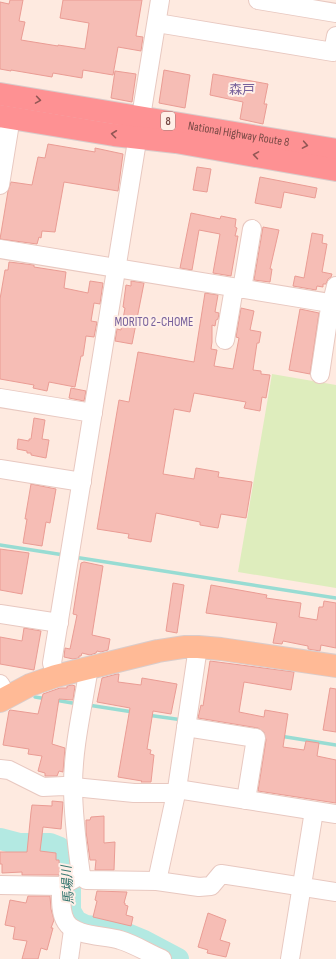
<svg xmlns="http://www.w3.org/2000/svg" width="336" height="959" font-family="'Sofia Sans Condensed','Noto Sans JP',sans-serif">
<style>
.green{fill:#deedbd}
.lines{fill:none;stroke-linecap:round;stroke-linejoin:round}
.stream{stroke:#98dcd3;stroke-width:3.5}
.river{stroke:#b3e9e2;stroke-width:22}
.building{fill:#f6bdb5;stroke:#ea9c94}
.minor-casing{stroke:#e8c8c0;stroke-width:20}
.major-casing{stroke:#d9cccb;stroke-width:24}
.highway-casing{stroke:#d9cccb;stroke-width:24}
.minor{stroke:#fff;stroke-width:18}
.major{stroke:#ffba96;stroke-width:22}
.highway{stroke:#fe9193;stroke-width:22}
.oneway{stroke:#925755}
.labels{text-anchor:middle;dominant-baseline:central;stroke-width:4;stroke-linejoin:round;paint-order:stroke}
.shield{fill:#ffefe8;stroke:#a07b76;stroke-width:1}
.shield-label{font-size:11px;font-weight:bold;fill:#774945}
.street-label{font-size:12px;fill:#774945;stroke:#ffefe8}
.neighbourhood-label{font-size:13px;fill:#76609b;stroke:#ffefe8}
.water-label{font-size:13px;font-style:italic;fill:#35766f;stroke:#ffefe8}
</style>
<rect width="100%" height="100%" fill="#feeae0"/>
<polygon class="green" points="272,374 336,385 336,588 238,572"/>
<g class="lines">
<g class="stream">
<polyline points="0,545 64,555"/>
<polyline points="74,557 336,598"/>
<polyline points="35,697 47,699"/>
<polyline points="55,700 78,704"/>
<polyline points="88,705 133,712"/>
<polyline points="147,715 183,720"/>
<polyline points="280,736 336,745"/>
</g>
<polyline class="river" points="0,839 19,844 50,844 60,848 68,862 70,881 70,911 76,921 86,926 111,929 122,932 144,941 178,959"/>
</g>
<g class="building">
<polygon points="10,0 23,0 19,21 25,22 21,40 58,46 58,45 85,49 89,23 60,18 63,0 142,0 136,36 143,37 141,51 118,47 113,75 83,70 82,78 53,73 52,77 11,70 11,71 0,69 0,2 9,4"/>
<polygon points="164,70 190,75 185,108 159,103"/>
<polygon points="115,71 136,74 132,102 111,98"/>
<polygon points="213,74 268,84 264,104 267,104 263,124 240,119 243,102 210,95"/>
<polygon points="48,144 95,152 95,148 123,154 118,191 64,182 55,232 42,231 41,238 39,237 37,244 0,239 8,191 11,182 32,185 38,157 45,158"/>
<polygon points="197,167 211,169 207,192 193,190"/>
<polygon points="260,177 317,188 315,198 284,192 281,208 255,203"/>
<polygon points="191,213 220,219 221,216 236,219 235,227 237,228 235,236 238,236 231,276 213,273 220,234 199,230 192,270 180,268"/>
<polygon points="263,227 279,230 270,269 272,269 270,282 254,280"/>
<polygon points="312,233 323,235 322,243 327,244 322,272 332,274 331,277 328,279 326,284 323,284 323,287 317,286 316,290 293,286 295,276 304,278"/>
<polygon points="9,262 34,265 34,267 66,272 64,288 88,293 90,281 103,283 100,304 94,303 91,321 97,322 94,337 86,336 83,356 81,356 75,387 49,382 47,391 33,388 34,385 0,379 0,299 5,270 8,270"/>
<polygon points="131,281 144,283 132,344 115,341 117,329 121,330 125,308 123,307 126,285 131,286"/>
<polygon points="205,293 218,295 215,312 219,313 218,319 216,320 215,326 212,325 212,342 211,349 217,350 214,366 233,369 239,338 236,337 241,308 254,311 250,330 261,332 259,343 257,343 253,370 261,371 261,374 270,375 266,398 262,397 260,411 244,408 246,402 194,393 190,412 174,409 163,474 194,479 196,468 219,472 218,477 252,482 246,518 221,514 218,528 200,525 200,522 156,513 151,542 128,538 129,534 97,529 119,400 129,402 138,352 194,362"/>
<polygon points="300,309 319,313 310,374 289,370"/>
<polygon points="71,388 86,391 84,401 69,398"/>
<polygon points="34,418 45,420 42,439 49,440 46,458 31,455 31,453 27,453 27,451 17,449 18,439 29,441 29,439 31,439"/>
<polygon points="31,484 56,489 50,523 46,522 42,546 23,543 27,519 25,519"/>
<polygon points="0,549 29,553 22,594 0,590"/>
<polygon points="84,562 103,566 92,635 110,639 108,650 101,652 97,651 96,653 90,655 82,653 81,656 79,656 79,658 73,659 64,657 65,648 70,649 77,615 73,614 81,563"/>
<polygon points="173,583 184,585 177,633 166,631"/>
<polygon points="211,585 267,595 266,598 301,603 299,617 317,620 319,607 323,607 324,601 336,603 336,648 321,645 320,651 308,649 308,646 283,641 282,644 273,643 277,623 206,613"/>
<polygon points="24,628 41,631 34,670 0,664 0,637 22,641"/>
<polygon points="210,661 294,672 291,690 244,682 239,712 264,717 265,710 288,714 283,747 304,750 306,741 319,743 317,756 336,760 336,803 258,791 266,740 264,732 258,728 198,718 201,705 203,706"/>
<polygon points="117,674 119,674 118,682 141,685 142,678 177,684 171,714 153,711 147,749 151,750 150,754 154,755 151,782 141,782 142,781 118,777 130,708 97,702 102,678"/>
<polygon points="72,685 75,686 73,700 59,699 52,744 65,748 63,772 59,771 57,776 45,776 45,773 38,771 42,756 28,754 29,749 3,745 9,711 10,710 38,714 43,694 60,688 67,688 67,686"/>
<polygon points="330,688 336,689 336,732 323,730"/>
<polygon points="52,801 63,802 61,829 43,827 40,851 56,853 56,860 59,860 60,875 22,875 22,872 2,873 2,864 0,864 0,852 27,852 31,812 32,805 52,806"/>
<polygon points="104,816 104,843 115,842 114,870 95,870 96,860 90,860 86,832 86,820 90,820 91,817"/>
<polygon points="97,891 127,892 124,903 125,903 125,905 128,906 126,915 133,917 131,926 93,917 97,901 95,900"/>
<polygon points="28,896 50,896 51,909 54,920 51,928 53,928 47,950 41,948 38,959 22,959 27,941 13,939 15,927 5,925 10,900 26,903"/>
<polygon points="208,913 226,920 220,940 230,943 226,957 207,953 208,950 198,947"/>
</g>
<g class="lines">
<g class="minor-casing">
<g id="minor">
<polyline points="258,0 336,13"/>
<polyline points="157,23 333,52 336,36"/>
<polyline points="0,185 11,117"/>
<polyline points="0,249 336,304"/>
<polyline points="242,289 252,229"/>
<polyline points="225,340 234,288"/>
<polyline points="320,374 329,314 336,286"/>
<polyline points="0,398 93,413"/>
<polyline points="0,469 82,482"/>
<polyline points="0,614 59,623"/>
<polyline points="56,676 52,663 160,0"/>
<polyline points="0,684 7,696"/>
<polyline points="186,727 256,738 246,800"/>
<polyline points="0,769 9,770 43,787 64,786 134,793 176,793"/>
<polyline points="177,789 336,814"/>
<path d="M81,875C77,846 73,816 73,786C73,746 83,706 89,667"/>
<polyline points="157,881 177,789 198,647"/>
<polyline points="0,885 61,886 81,875 86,880 157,881 199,887 211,886 221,874 336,892"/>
<path d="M61,886C61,897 60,913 66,922C75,937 105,935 120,940C134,944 148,953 162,959"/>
<polyline points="69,959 73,930"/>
<polyline points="290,959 314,811"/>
</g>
</g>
<g class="major-casing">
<polyline id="major" points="0,701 30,685 56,676 158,651 184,647 198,647 221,649 336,666"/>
</g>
<g class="highway-casing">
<g id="highway">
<path id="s1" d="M0,94L336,150"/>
<polyline points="0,116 114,135 176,142 336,170"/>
</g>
</g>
<use href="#minor" class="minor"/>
<use href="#major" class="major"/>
<use href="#highway" class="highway"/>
</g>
<defs><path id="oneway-chevron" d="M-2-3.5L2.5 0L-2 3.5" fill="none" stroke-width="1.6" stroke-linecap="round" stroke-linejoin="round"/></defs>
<g class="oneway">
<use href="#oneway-chevron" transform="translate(38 100) rotate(9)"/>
<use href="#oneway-chevron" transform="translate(114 134) rotate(-173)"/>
<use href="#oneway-chevron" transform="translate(305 145) rotate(10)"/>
<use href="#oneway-chevron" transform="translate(256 155) rotate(-171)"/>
</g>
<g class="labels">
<rect class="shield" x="161" y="112" width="14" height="18" rx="3"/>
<g class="shield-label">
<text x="168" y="121">8</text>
</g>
<g class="street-label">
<text stroke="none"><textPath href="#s1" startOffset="242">National Highway Route 8</textPath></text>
</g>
<g class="neighbourhood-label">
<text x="242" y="90">森戸</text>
<text x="154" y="322">MORITO 2-CHOME</text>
</g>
<g class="water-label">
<text transform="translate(68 885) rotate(-94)">馬場川</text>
</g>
</g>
</svg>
